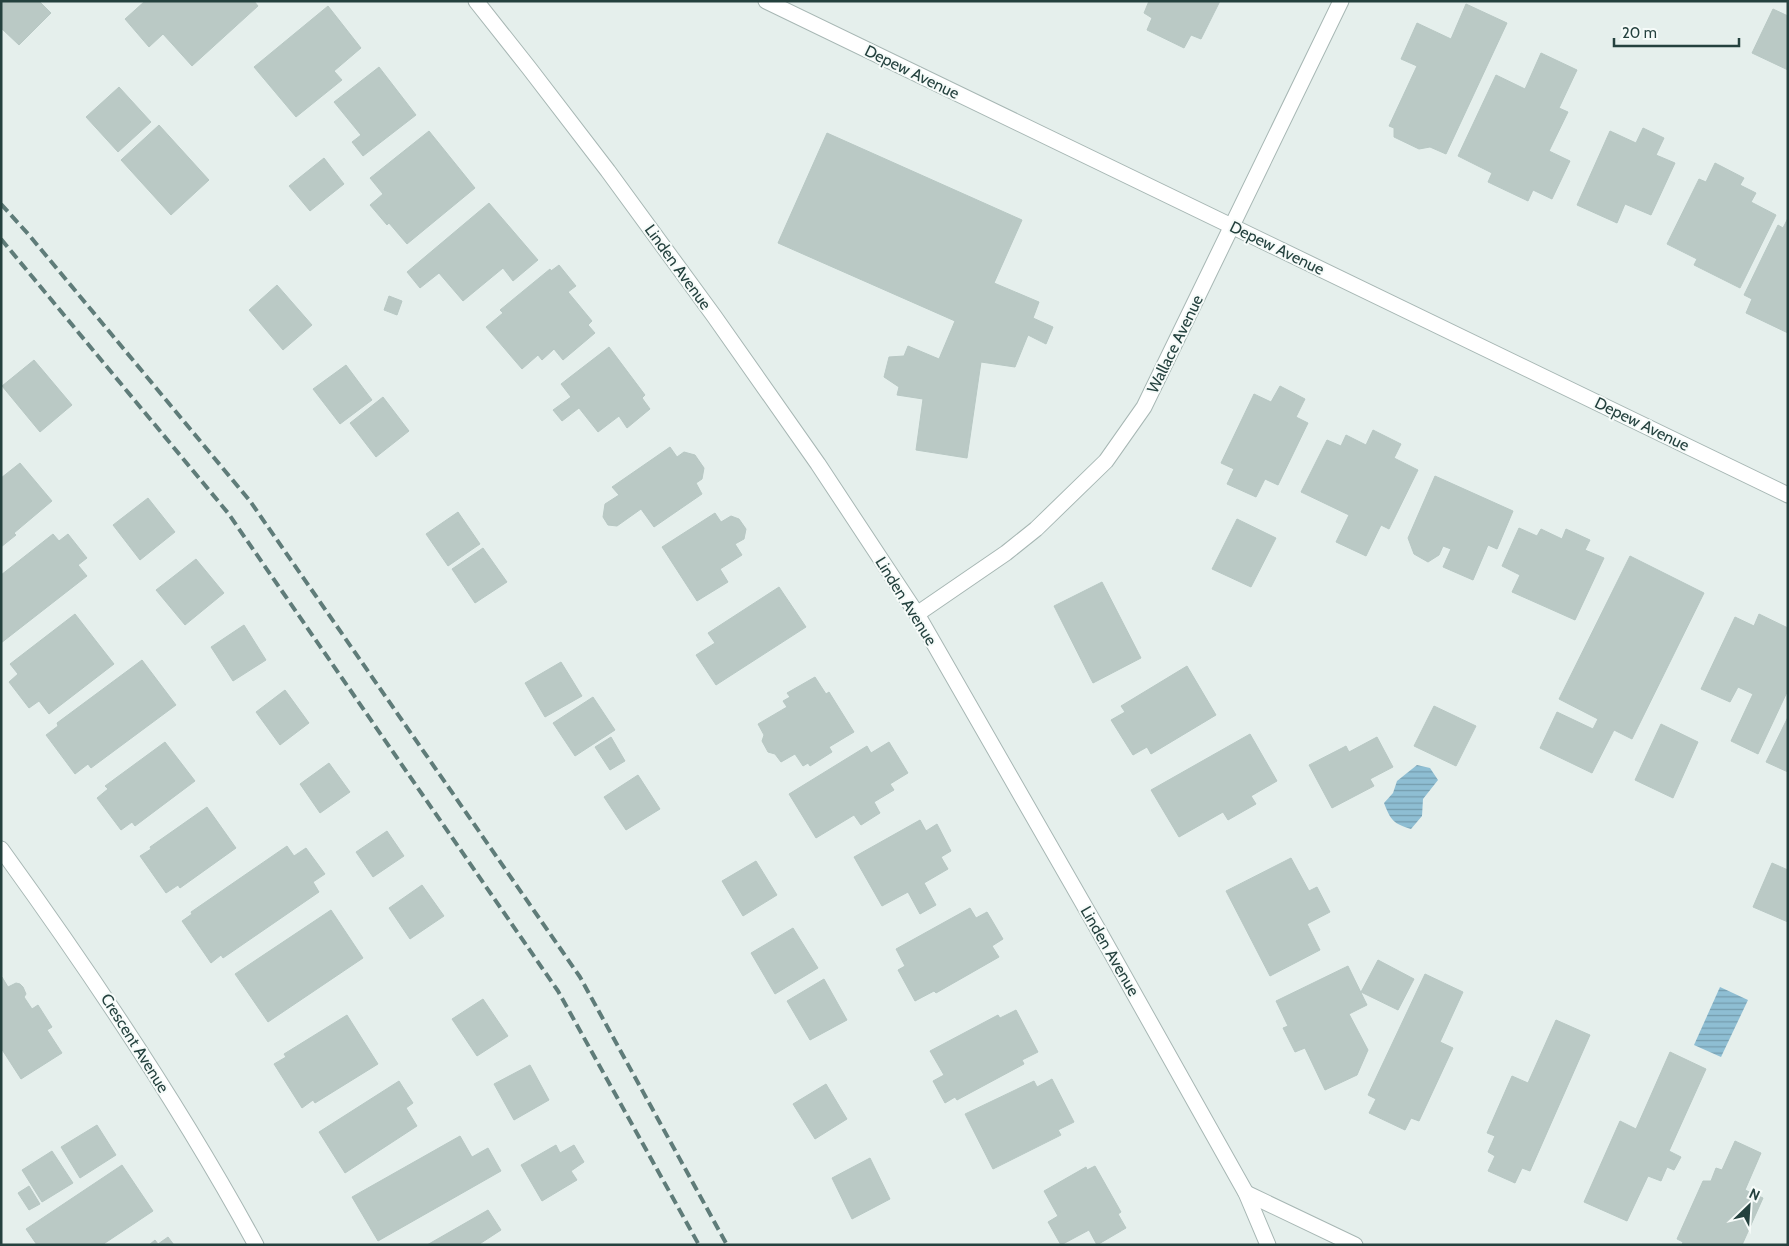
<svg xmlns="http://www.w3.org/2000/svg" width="1789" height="1246" font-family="Cabin,sans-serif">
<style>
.water{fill:url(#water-rules)}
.building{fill:#bac9c5;stroke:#b8c8c4}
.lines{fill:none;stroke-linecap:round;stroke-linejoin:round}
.minor-casing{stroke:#a7b7b4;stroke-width:17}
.minor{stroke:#fff;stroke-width:15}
.rail{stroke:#5f7c79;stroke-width:4;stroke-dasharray:10 5;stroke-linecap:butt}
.labels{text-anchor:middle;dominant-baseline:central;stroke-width:4;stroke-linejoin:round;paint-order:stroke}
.street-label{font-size:16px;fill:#24413e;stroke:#f6fbf9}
</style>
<defs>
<pattern id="water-rules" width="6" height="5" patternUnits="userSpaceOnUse" patternTransform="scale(1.25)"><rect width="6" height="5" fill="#8ebed3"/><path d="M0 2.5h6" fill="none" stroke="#749cad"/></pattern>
</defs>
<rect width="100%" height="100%" fill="#e5efec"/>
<g class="water">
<path d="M1417,765L1430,768L1438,780L1423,799L1422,816L1411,829C1393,823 1391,821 1384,803L1393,793L1397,781Z"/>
<polygon points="1720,987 1748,1000 1721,1057 1694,1045"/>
</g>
<g class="building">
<polygon points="1,1 39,1 51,13 19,45 1,28"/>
<polygon points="145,1 254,1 258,6 192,66 163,34 149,47 125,19"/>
<polygon points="1149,1 1220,1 1201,39 1191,35 1184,48 1147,30 1152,18 1144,13"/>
<polygon points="1466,4 1507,23 1446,154 1430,147 1419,149 1394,137 1394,128 1389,126 1417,66 1401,59 1417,23 1451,39"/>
<polygon points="328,6 361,48 334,71 342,80 296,117 254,67"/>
<polygon points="1773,9 1788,16 1788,70 1752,53"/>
<polygon points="1541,53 1577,70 1559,108 1568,112 1549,151 1570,161 1552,199 1533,190 1528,201 1488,182 1492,173 1458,156 1496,75 1525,89"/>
<polygon points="379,67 416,115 363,156 352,142 361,135 334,102"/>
<polygon points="119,87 151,122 118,152 86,117"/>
<polygon points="159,125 209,180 171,215 121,160"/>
<polygon points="1643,128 1664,138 1656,155 1675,163 1651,215 1625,204 1617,223 1577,205 1610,131 1636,143"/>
<polygon points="429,131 475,188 407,244 389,223 387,225 370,205 383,194 370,178"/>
<polygon points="827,133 1022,220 994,283 1039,302 1033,318 1053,327 1046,344 1028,335 1015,367 981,362 967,458 916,450 923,399 897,395 899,387 884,377 889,357 904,356 908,346 939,359 955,321 778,243"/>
<polygon points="324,158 344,184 310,211 289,186"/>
<polygon points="1715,163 1744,178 1740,185 1756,193 1751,202 1776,215 1740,288 1694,265 1697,259 1667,244 1699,179 1706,182"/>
<polygon points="489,203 538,260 513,281 503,268 463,301 439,273 420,288 407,272"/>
<polygon points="1788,218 1788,333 1746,313 1752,299 1744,295 1778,225 1783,228"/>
<polygon points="559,265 576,286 568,292 592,321 588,325 595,333 563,360 554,349 542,360 538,355 522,369 486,327 503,313 500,310 550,269 551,271"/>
<polygon points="277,285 312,325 283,350 249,310"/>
<polygon points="389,296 402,301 397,315 384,310"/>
<polygon points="609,347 645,395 642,398 650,409 627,428 619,416 598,432 579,408 562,421 553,410 571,397 561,384"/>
<polygon points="34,360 72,405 40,432 2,386"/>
<polygon points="346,365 372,400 340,424 313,389"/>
<polygon points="1280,386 1305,399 1296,417 1308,423 1278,485 1265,479 1256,497 1227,484 1234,469 1221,463 1254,394 1271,402"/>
<polygon points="383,397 409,431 376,457 350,423"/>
<polygon points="1373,430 1401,444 1394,458 1418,470 1389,529 1381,525 1366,556 1336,542 1349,515 1301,492 1327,440 1341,446 1346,435 1366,445"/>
<polygon points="670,447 677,457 684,452 695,455 704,468 702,479 696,483 702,494 654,527 641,509 617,526 608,525 603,517 605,504 619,495 612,487"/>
<polygon points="20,463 52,501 14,533 16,535 1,547 1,478"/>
<polygon points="1435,476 1513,511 1497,549 1488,545 1473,580 1443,567 1451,549 1443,546 1439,555 1428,562 1414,554 1408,538"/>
<polygon points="148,498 175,532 140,560 113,525"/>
<polygon points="458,512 480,544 448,566 426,534"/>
<polygon points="715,513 721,522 731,516 739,519 746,529 744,539 735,544 742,555 720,569 728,582 697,601 662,547"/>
<polygon points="1237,519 1276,538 1251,587 1212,569"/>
<polygon points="1519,528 1537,536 1541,529 1562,539 1566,529 1590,540 1585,550 1604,558 1575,620 1512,592 1520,575 1502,566"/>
<polygon points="53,534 59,541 68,534 87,558 78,565 87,576 1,643 1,575"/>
<polygon points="483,548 507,582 475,603 452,569"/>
<polygon points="1630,556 1704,593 1632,739 1614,730 1592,773 1540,748 1557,712 1593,729 1598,719 1559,699"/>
<polygon points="196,559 224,593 185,625 156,590"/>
<polygon points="1102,582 1141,658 1093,683 1054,606"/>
<polygon points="779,587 806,627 716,685 696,655 715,643 708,633"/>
<polygon points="75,614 114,664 49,714 39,701 29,708 9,682 18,674 10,664"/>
<polygon points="1759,614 1788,628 1788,690 1758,754 1731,741 1753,694 1738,687 1730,702 1701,689 1735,617 1754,626"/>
<polygon points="244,625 266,660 233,681 211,647"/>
<polygon points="142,660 176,705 91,768 88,764 75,774 46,735 58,726 57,723"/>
<polygon points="561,662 582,696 545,717 525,683"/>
<polygon points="1187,666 1216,715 1151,754 1147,747 1133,755 1111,720 1125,712 1121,706"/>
<polygon points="815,677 826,694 829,692 854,732 829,747 832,752 810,766 808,763 803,766 795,754 781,762 775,754 768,752 762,741 764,735 758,724 787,707 783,701 790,697 787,693"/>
<polygon points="285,690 309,723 280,745 256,712"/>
<polygon points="593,697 615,730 575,756 553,723"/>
<polygon points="1434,706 1476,726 1456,766 1414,746"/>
<polygon points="1788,717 1788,772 1766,762"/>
<polygon points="1661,724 1698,742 1673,798 1635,780"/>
<polygon points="1250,734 1277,781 1251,796 1256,804 1228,820 1223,812 1179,837 1151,790"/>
<polygon points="611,737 625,761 610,770 595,747"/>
<polygon points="1377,737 1393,767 1370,779 1374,786 1332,808 1309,765 1346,746 1349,752"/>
<polygon points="165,742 195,781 135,826 132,822 121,830 97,798 108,789 105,786"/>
<polygon points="889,742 908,773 890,784 894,790 874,802 880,813 861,825 854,815 816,838 789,794 867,746 871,753"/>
<polygon points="329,763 350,792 320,813 300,784"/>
<polygon points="638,775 660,809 626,830 604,797"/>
<polygon points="207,807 236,848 180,888 178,885 166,893 140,856 151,849 150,847"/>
<polygon points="920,820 926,831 937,824 951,851 941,857 948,869 924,883 936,905 920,914 908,892 882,906 854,857"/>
<polygon points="387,831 404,856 373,877 356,852"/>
<polygon points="287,846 294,856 306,848 325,874 313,882 319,892 223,958 221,955 211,963 182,921 192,914 191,912"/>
<polygon points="1291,858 1309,891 1317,887 1330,912 1307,924 1320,950 1270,976 1226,891"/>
<polygon points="756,861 777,895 743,916 722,881"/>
<polygon points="1772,863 1788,870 1788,922 1753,907"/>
<polygon points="422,885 444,916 410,939 389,908"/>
<polygon points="970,908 976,918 987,912 1003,939 992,946 999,957 936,993 934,991 915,1001 898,970 905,966 896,949"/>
<polygon points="331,910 363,958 268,1022 235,974"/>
<polygon points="793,928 818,968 775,994 751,953"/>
<polygon points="1378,960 1414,979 1398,1010 1361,992"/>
<polygon points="1348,966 1367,1005 1349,1014 1368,1050 1357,1075 1325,1090 1305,1048 1295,1052 1283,1028 1288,1026 1276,1001"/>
<polygon points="1425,974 1463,992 1440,1042 1453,1048 1419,1121 1411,1118 1405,1130 1369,1113 1376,1099 1368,1095"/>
<polygon points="2,977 8,987 16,983 20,984 23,987 26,994 24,997 32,1009 38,1005 52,1027 47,1030 62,1053 21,1079 1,1048"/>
<polygon points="824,979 847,1020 810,1040 787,1001"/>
<polygon points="483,999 508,1036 477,1056 452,1019"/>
<polygon points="1016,1010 1038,1052 1022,1060 1024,1064 957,1100 955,1097 945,1103 933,1081 944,1075 930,1051 998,1015 1000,1018"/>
<polygon points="347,1015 378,1064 315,1103 313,1100 302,1108 274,1064 286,1057 284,1054"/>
<polygon points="1556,1020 1590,1035 1530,1171 1522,1168 1515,1183 1488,1171 1495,1156 1488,1152 1495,1136 1487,1133 1512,1076 1528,1083"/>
<polygon points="1670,1052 1706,1069 1669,1151 1681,1157 1674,1170 1667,1167 1661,1181 1648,1176 1627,1221 1584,1202 1620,1121 1636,1129"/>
<polygon points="530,1065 549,1100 514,1120 494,1084"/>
<polygon points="1052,1079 1074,1122 1058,1130 1061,1135 993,1169 965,1114 1034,1081 1037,1087"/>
<polygon points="399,1081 413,1103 406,1108 417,1126 345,1173 319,1132"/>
<polygon points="826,1084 847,1119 815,1139 793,1104"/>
<polygon points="97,1125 116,1155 80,1178 61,1147"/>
<polygon points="460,1136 472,1157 488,1148 501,1171 378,1241 352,1197"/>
<polygon points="1735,1141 1761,1153 1745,1190 1763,1198 1742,1245 1682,1245 1683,1242 1677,1239 1703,1181 1711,1181 1716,1168 1722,1170"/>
<polygon points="556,1145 560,1153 574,1145 584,1162 571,1171 577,1180 542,1201 521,1165"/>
<polygon points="52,1151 73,1183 42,1202 22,1170"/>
<polygon points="870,1158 890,1199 852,1219 832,1178"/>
<polygon points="122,1165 153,1211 102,1245 37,1245 26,1229"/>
<polygon points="1095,1166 1121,1212 1118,1214 1126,1228 1097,1245 1089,1230 1061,1245 1048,1222 1058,1216 1044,1191 1086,1167 1087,1170"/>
<polygon points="29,1186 40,1204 29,1210 18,1193"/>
<polygon points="488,1210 501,1230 478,1245 427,1245"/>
<polygon points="168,1237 174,1245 149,1245 155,1240 158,1244"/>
</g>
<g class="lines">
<g class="minor-casing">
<g id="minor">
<polyline points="476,1 529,68 608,171 714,316 818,464 917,614 1100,933 1246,1193 1268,1245"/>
<polyline points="766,1 1788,495"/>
<polyline points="917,614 1006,553 1036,529 1106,461 1144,407 1341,1"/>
<path d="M1,849C93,976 181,1107 256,1245"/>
<polyline points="1246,1193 1355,1245"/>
</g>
</g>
<use href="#minor" class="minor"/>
<g class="rail">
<polyline points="1,204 29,235 250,501 580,977 727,1245"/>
<polyline points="1,239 228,513 558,991 699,1245"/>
</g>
</g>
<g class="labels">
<g class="street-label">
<text transform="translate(912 72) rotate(26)">Depew Avenue</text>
<text transform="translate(1277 248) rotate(26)">Depew Avenue</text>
<text transform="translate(678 267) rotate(54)">Linden Avenue</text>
<text transform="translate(1175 344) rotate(-64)">Wallace Avenue</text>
<text transform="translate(1642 424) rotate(26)">Depew Avenue</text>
<text transform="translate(906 601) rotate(58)">Linden Avenue</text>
<text transform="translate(1110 951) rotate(60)">Linden Avenue</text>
<text transform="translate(135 1043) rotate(58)">Crescent Avenue</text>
</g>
</g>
<rect width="1789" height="1246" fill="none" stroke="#24413e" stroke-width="5"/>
<g transform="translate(1749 1206) rotate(25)" stroke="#f6fbf9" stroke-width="4" paint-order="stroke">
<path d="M0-4L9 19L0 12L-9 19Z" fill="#24413e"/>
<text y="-8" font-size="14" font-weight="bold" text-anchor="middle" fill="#24413e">N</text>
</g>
<path d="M1614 38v8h125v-8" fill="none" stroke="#24413e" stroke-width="2.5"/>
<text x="1622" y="38" font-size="15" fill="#24413e" stroke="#f6fbf9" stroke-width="4" paint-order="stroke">20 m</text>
</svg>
